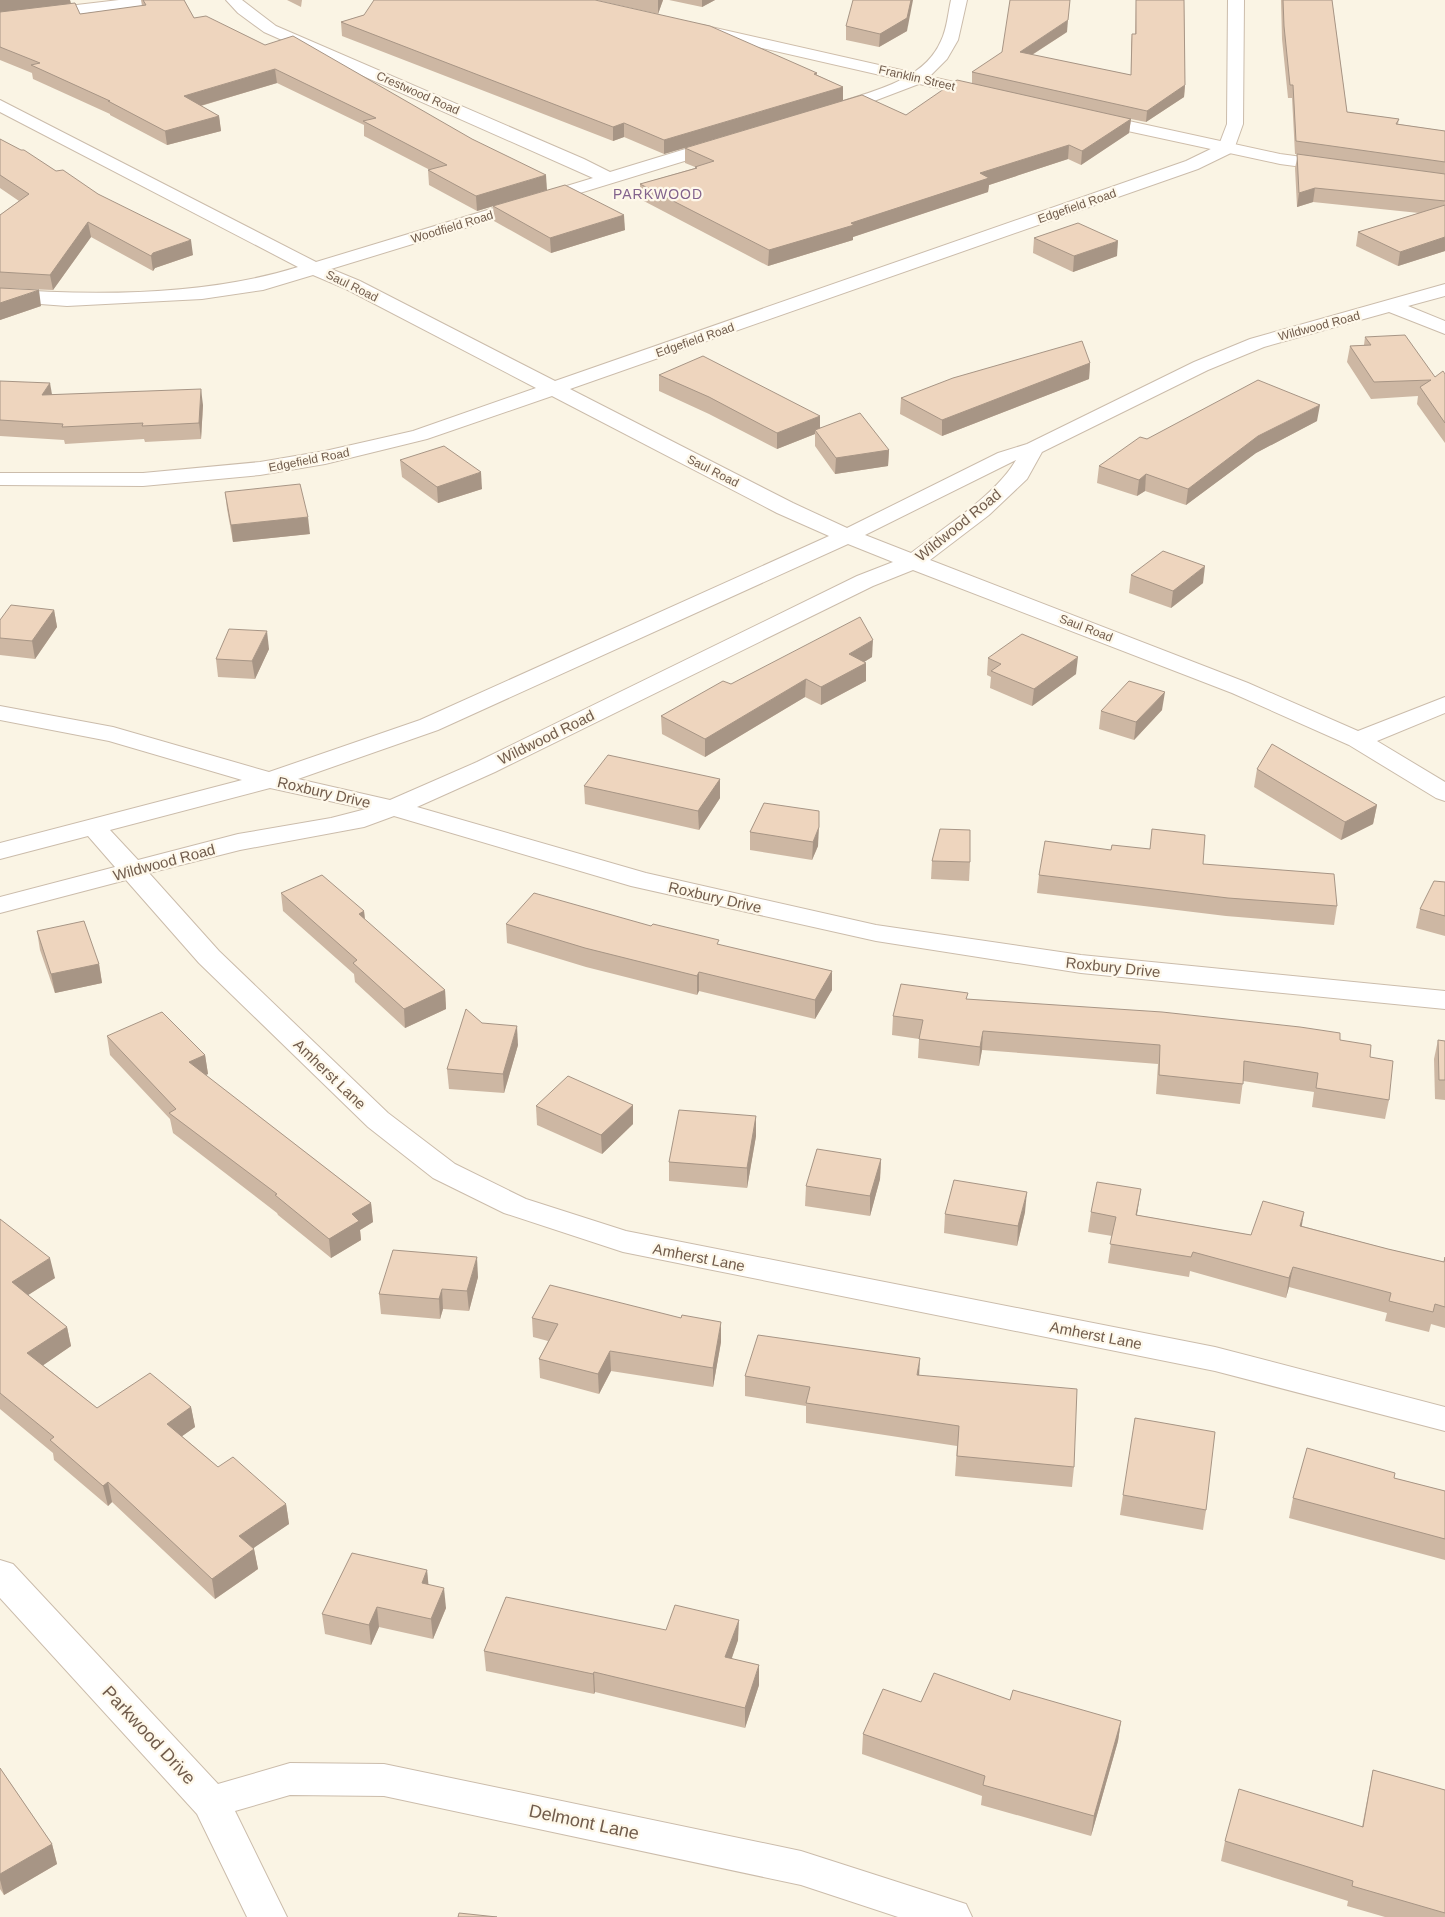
<svg xmlns="http://www.w3.org/2000/svg" width="1445" height="1917" font-family="Arial,sans-serif">
<style>
.lines{fill:none;stroke-linecap:round;stroke-linejoin:round}
.street-casing{stroke:#cbbcab;stroke-width:2}
.secondary-casing{stroke:#cebdaa;stroke-width:2}
.street{fill:#fff;fill-rule:evenodd}
.secondary{fill:#fff;fill-rule:evenodd}
.wall{fill:#cdb7a3}
.shaded-wall{fill:#a79585}
.building{fill:#eed5be;stroke:#a79585}
.labels{text-anchor:middle;dominant-baseline:central;stroke-width:4.5;stroke-linejoin:round;paint-order:stroke}
.far-street-label{font-size:12px;fill:#715c4c;stroke:#fef8ea}
.far-neighbourhood-label{font-size:14px;letter-spacing:1px;fill:#83638d;stroke:#fef8ea}
.street-label{font-size:15px;fill:#715c4c;stroke:#fef8ea}
.near-street-label{font-size:18px;fill:#715c4c;stroke:#fef8ea}
</style>
<rect width="100%" height="100%" fill="#faf4e4"/>
<g class="lines">
<g class="street-casing">
<g id="street">
<path d="M226,0H242L276,26L584,159L610,172L715,140H727L730,144L727,148L331,269L360,281L555,381L1186,161L1219,145L1227,124L1228,0H1244L1243,124L1233,152L1198,169L570,389L793,503L847,528L998,453L1027,444L1194,362L1250,339L1445,284V296L1408,306L1445,321V334L1389,312L1264,347L1208,370L1042,452L1027,479L989,515L930,560L1248,683L1358,731L1445,697V713L1377,741L1445,782V801L1436,798L1349,745L1232,693L913,570L873,586L495,772L417,807L646,873L876,925L1081,955L1445,991V1009L1081,973L876,941L631,886L394,816L364,827L240,850L149,873L219,951L388,1113L455,1164L526,1199L626,1231L1215,1347L1445,1407V1431L1215,1371L623,1252L504,1213L433,1178L368,1127L199,963L126,880L0,913V897L115,867L88,836L0,859V843L242,780L109,741L0,720V706L113,727L269,772L420,720L829,536L777,513L552,396L427,439L325,464L260,475L143,486L0,485V473H143L260,462L325,451L413,431L536,388L346,289L313,275L263,290L202,299L67,306L0,301V289C96,296 205,296 298,267L0,112V100L316,262L593,178L264,32L238,13ZM1016,460C996,495 943,528 911,553L865,535ZM848,544L893,562L857,576L477,762L390,800L298,779L438,730ZM270,788L366,809L331,818L238,834L138,860L110,830Z"/>
<path d="M951,0H967L958,40L947,59L924,82L840,114H828L826,110L828,106C867,92 923,83 941,41C947,29 948,13 951,0Z"/>
<polygon points="0,1560 13,1564 218,1784 290,1763 384,1764 801,1851 966,1904 972,1917 898,1917 801,1885 384,1796 290,1795 235,1811 287,1917 247,1917 197,1814 0,1598"/>
</g>
</g>
<g class="secondary-casing">
<g id="secondary">
<polygon points="119,0 165,0 157,5 0,24 0,14"/>
<polygon points="702,25 985,89 993,94 985,99 696,33 694,30"/>
<polygon points="1092,113 1280,154 1332,161 1338,162 1341,166 1338,170 1332,171 1280,164 1086,122 1084,118 1086,114"/>
</g>
</g>
<use href="#street" class="street"/>
<use href="#secondary" class="secondary"/>
</g>
<g class="wall">
<polygon points="0,0 70,0 71,4 80,14 142,6 141,0 184,0 194,18 547,190 477,211 429,185 428,170 430,170 364,136 364,125 277,83 201,106 219,116 221,131 167,145 110,115 110,114 33,79 32,73 0,60"/>
<polygon points="287,0 302,0 301,7"/>
<polygon points="596,0 663,0 658,14"/>
<polygon points="669,0 715,0 702,7"/>
<polygon points="1136,0 1184,0 1185,85 1184,97 1146,122 1131,119 1129,133 1081,165 1068,159 989,185 988,192 853,237 853,240 768,266 640,199 640,184 695,168 695,167 685,163 685,148 906,115 972,83 972,72 1067,32 1032,55 1131,75 1131,45 1132,34 1135,34"/>
<polygon points="1281,0 1332,0 1347,112 1399,119 1398,124 1445,131 1445,251 1398,266 1356,246 1358,232 1419,213 1313,202 1297,207 1295,168 1298,154 1295,154 1292,98 1288,98 1282,39"/>
<polygon points="364,15 817,73 817,75 843,87 843,101 664,154 624,137 613,141 342,36 341,22"/>
<polygon points="846,26 907,31 879,47 846,40"/>
<polygon points="0,139 56,171 98,194 193,255 155,268 153,271 91,237 53,290 4,288 41,306 0,320 0,215 19,201 0,188"/>
<polygon points="493,206 625,230 551,253 494,221"/>
<polygon points="1034,238 1117,256 1073,272 1033,253"/>
<polygon points="1365,337 1435,377 1445,374 1445,443 1417,404 1418,396 1371,399 1347,362 1350,346 1364,345"/>
<polygon points="1090,363 1089,379 942,436 900,414 901,398"/>
<polygon points="659,375 889,450 888,466 835,474 815,446 815,434 777,449 709,414 659,391"/>
<polygon points="0,381 52,394 203,405 201,439 145,442 144,439 65,444 64,440 0,436"/>
<polygon points="1317,421 1256,453 1186,505 1145,491 1137,496 1097,483 1099,466 1147,439"/>
<polygon points="400,460 482,489 438,503 402,477"/>
<polygon points="225,492 310,534 233,542 227,509"/>
<polygon points="1131,575 1203,583 1171,608 1129,593"/>
<polygon points="54,610 57,627 35,659 0,655 0,620"/>
<polygon points="269,649 255,679 218,677 216,659"/>
<polygon points="872,657 864,662 866,663 866,681 821,705 805,697 705,757 662,734 661,716 731,684"/>
<polygon points="988,658 1076,674 1032,706 990,688 991,677 987,675"/>
<polygon points="1162,710 1134,740 1099,729 1101,711"/>
<polygon points="1257,769 1377,805 1373,824 1341,840 1254,787"/>
<polygon points="720,779 720,798 699,830 585,804 584,786"/>
<polygon points="764,803 818,846 812,860 750,850 750,832"/>
<polygon points="932,861 970,862 969,881 931,879"/>
<polygon points="1203,864 1337,906 1334,925 1226,916 1037,893 1039,875"/>
<polygon points="1445,882 1445,936 1416,928 1420,909"/>
<polygon points="281,893 364,911 365,920 445,990 446,1009 405,1028 355,982 354,974 283,911"/>
<polygon points="506,924 719,945 832,971 832,990 815,1019 699,991 697,995 586,967 507,943"/>
<polygon points="37,931 99,964 102,983 55,993 40,950"/>
<polygon points="967,999 1340,1040 1370,1057 1389,1100 1385,1119 1312,1107 1314,1092 1243,1081 1240,1104 1156,1094 1158,1064 982,1050 979,1066 918,1058 919,1039 892,1035 893,1016"/>
<polygon points="107,1036 205,1055 208,1074 205,1075 371,1203 373,1222 360,1230 361,1240 331,1258 278,1215 277,1213 173,1133 170,1119 110,1055"/>
<polygon points="1438,1040 1445,1041 1445,1100 1435,1099 1434,1059"/>
<polygon points="518,1045 504,1093 449,1089 447,1069"/>
<polygon points="536,1106 633,1124 602,1154 537,1125"/>
<polygon points="756,1116 756,1136 747,1188 669,1181 669,1162"/>
<polygon points="881,1159 880,1179 870,1216 805,1206 806,1186"/>
<polygon points="1138,1208 1137,1215 1251,1235 1302,1226 1388,1249 1444,1262 1445,1257 1445,1328 1431,1324 1429,1332 1385,1321 1387,1313 1289,1287 1286,1298 1190,1271 1189,1277 1108,1263 1112,1236 1088,1232 1091,1212"/>
<polygon points="1025,1212 1017,1246 944,1233 945,1214"/>
<polygon points="0,1219 55,1278 28,1295 67,1327 71,1346 43,1365 97,1408 191,1407 195,1427 182,1436 218,1467 286,1504 289,1524 253,1548 254,1549 258,1569 215,1599 112,1502 108,1506 54,1460 53,1453 0,1409"/>
<polygon points="478,1277 469,1311 443,1309 440,1319 381,1314 379,1294"/>
<polygon points="532,1318 721,1342 713,1387 611,1371 599,1394 540,1378 539,1359 548,1341 533,1337"/>
<polygon points="919,1375 1074,1467 1072,1487 955,1476 957,1446 806,1423 806,1406 745,1396 745,1376"/>
<polygon points="1394,1478 1445,1491 1445,1560 1289,1518 1293,1498"/>
<polygon points="1123,1495 1206,1510 1203,1530 1120,1515"/>
<polygon points="427,1570 428,1584 446,1608 433,1639 379,1627 371,1645 325,1634 322,1614"/>
<polygon points="666,1630 738,1640 732,1658 759,1685 745,1728 595,1692 594,1694 486,1671 484,1651"/>
<polygon points="1010,1700 1121,1721 1118,1741 1091,1836 981,1805 982,1796 862,1754 863,1734 921,1702"/>
<polygon points="0,1768 52,1844 57,1864 4,1895 0,1889"/>
<polygon points="1373,1770 1445,1790 1445,1917 1385,1917 1347,1906 1348,1901 1221,1861 1225,1841 1362,1827 1369,1790"/>
</g>
<g class="shaded-wall">
<polygon points="0,0 70,0 71,4 0,12"/>
<polygon points="658,0 663,0 658,14"/>
<polygon points="702,0 715,0 702,7"/>
<polygon points="911,0 913,0 907,31 879,47 880,34"/>
<polygon points="1068,20 1067,32 1019,63 1020,52"/>
<polygon points="275,69 277,83 186,110 184,96"/>
<polygon points="1185,85 1184,97 1146,122 1147,111"/>
<polygon points="843,87 843,101 664,154 664,140"/>
<polygon points="219,116 221,131 167,145 165,131"/>
<polygon points="1131,119 1129,133 1081,165 1082,151"/>
<polygon points="624,123 624,137 613,141 613,127"/>
<polygon points="1069,145 1068,159 989,185 988,192 853,237 853,240 768,266 769,250 851,223 980,173"/>
<polygon points="546,175 547,190 477,211 476,196"/>
<polygon points="1315,188 1313,202 1297,207 1299,193"/>
<polygon points="624,215 625,230 551,253 550,238"/>
<polygon points="88,222 91,237 53,290 50,275"/>
<polygon points="1445,237 1445,251 1398,266 1400,252"/>
<polygon points="191,240 193,255 155,268 153,271 151,256 153,253"/>
<polygon points="1118,241 1117,256 1073,272 1074,256"/>
<polygon points="39,290 41,306 0,320 0,303"/>
<polygon points="1090,363 1089,379 942,436 942,420"/>
<polygon points="50,383 53,400 42,395"/>
<polygon points="201,389 203,405 201,439 199,423"/>
<polygon points="1320,405 1317,421 1256,453 1186,505 1188,489 1258,436"/>
<polygon points="820,416 820,432 815,430 815,434 777,449 777,433"/>
<polygon points="889,450 888,466 835,474 836,458"/>
<polygon points="481,472 482,489 438,503 437,487"/>
<polygon points="1146,474 1145,491 1137,496 1139,480"/>
<polygon points="308,517 310,534 233,542 231,525"/>
<polygon points="1205,566 1203,583 1171,608 1173,591"/>
<polygon points="54,610 57,627 35,659 32,641"/>
<polygon points="267,631 269,649 255,679 252,661"/>
<polygon points="873,640 872,657 848,672 849,654"/>
<polygon points="1078,657 1076,674 1032,706 1034,689"/>
<polygon points="866,663 866,681 821,705 821,687"/>
<polygon points="806,679 805,697 705,757 705,739"/>
<polygon points="1165,692 1162,710 1134,740 1136,722"/>
<polygon points="720,779 720,798 699,830 698,811"/>
<polygon points="1377,805 1373,824 1341,840 1345,822"/>
<polygon points="819,827 818,846 812,860 813,842"/>
<polygon points="364,911 366,930 359,914"/>
<polygon points="99,964 102,983 55,993 51,974"/>
<polygon points="832,971 832,990 815,1019 815,1000"/>
<polygon points="699,972 699,991 697,995 697,976"/>
<polygon points="445,990 446,1009 405,1028 404,1009"/>
<polygon points="517,1026 518,1045 504,1093 503,1074"/>
<polygon points="983,1031 982,1050 979,1066 980,1047"/>
<polygon points="205,1055 208,1074 192,1082 189,1062"/>
<polygon points="633,1105 633,1124 602,1154 601,1135"/>
<polygon points="756,1116 756,1136 747,1188 747,1168"/>
<polygon points="881,1159 880,1179 870,1216 870,1196"/>
<polygon points="1141,1189 1138,1208 1133,1234 1136,1215"/>
<polygon points="1027,1192 1025,1212 1017,1246 1018,1226"/>
<polygon points="371,1203 373,1222 360,1230 361,1240 331,1258 329,1239 352,1214"/>
<polygon points="1304,1212 1301,1231 1300,1226"/>
<polygon points="477,1257 478,1277 469,1311 467,1291"/>
<polygon points="50,1258 55,1278 17,1302 12,1282"/>
<polygon points="1293,1267 1289,1287 1286,1298 1289,1278"/>
<polygon points="442,1289 443,1309 440,1319 439,1299"/>
<polygon points="721,1322 721,1342 713,1387 713,1368"/>
<polygon points="67,1327 71,1346 32,1373 27,1353"/>
<polygon points="610,1351 611,1371 599,1394 598,1374"/>
<polygon points="920,1358 919,1378 917,1375"/>
<polygon points="191,1407 195,1427 171,1444 167,1424"/>
<polygon points="108,1482 112,1502 108,1506 103,1486"/>
<polygon points="286,1504 289,1524 242,1556 239,1536"/>
<polygon points="254,1549 258,1569 215,1599 212,1579"/>
<polygon points="427,1570 429,1590 422,1583"/>
<polygon points="444,1588 446,1608 433,1639 431,1619"/>
<polygon points="377,1607 379,1627 371,1645 369,1625"/>
<polygon points="739,1620 738,1640 725,1677 725,1657"/>
<polygon points="759,1665 759,1685 745,1728 745,1708"/>
<polygon points="594,1672 595,1692 594,1694 593,1674"/>
<polygon points="1121,1721 1118,1741 1091,1836 1094,1816"/>
<polygon points="52,1844 57,1864 4,1895 0,1880 0,1874"/>
</g>
<g class="building">
<polygon points="143,0 184,0 194,18 206,16 265,45 293,36 472,139 546,175 476,196 428,170 447,165 363,121 376,118 275,69 184,96 219,116 165,131 108,101 110,101 31,65 40,63 0,47 0,12 75,3 80,14 146,5"/>
<polygon points="374,0 595,0 710,26 817,73 814,74 843,87 664,140 624,123 613,127 341,22 364,15"/>
<polygon points="853,0 911,0 907,18 880,34 846,26"/>
<polygon points="1010,0 1070,0 1068,20 1020,52 1131,75 1132,34 1136,34 1136,0 1184,0 1185,85 1147,111 972,72 1002,52"/>
<polygon points="1283,0 1332,0 1347,112 1399,119 1396,124 1445,131 1445,162 1296,141 1293,85 1290,85 1284,26"/>
<polygon points="957,80 1131,119 1082,151 1069,145 980,173 989,178 851,223 854,225 769,250 640,184 697,168 695,167 714,161 685,148 862,95 906,115"/>
<polygon points="0,139 21,150 24,150 56,171 63,170 98,194 191,240 153,253 151,256 88,222 50,275 0,272 0,215 29,194 0,175"/>
<polygon points="1297,154 1445,174 1445,201 1315,188 1299,193"/>
<polygon points="565,185 624,215 550,238 493,206"/>
<polygon points="1445,205 1445,237 1400,252 1358,232"/>
<polygon points="1078,223 1118,241 1074,256 1034,238"/>
<polygon points="0,288 39,290 0,303"/>
<polygon points="1405,335 1435,377 1443,371 1445,374 1445,423 1420,387 1431,380 1374,382 1350,346 1371,345 1365,337"/>
<polygon points="1082,341 1090,363 942,420 901,398 953,378"/>
<polygon points="703,356 820,416 777,433 709,397 659,375"/>
<polygon points="1258,380 1320,405 1258,436 1188,489 1146,474 1139,480 1099,466 1140,437 1147,439"/>
<polygon points="0,381 50,383 42,395 201,389 199,423 142,426 143,423 62,427 63,424 0,420"/>
<polygon points="860,413 889,450 836,458 815,430"/>
<polygon points="444,446 481,472 437,487 400,460"/>
<polygon points="300,484 308,517 231,525 225,492"/>
<polygon points="1163,551 1205,566 1173,591 1131,575"/>
<polygon points="11,605 54,610 32,641 0,638 0,620"/>
<polygon points="860,617 873,640 849,654 866,663 821,687 806,679 705,739 661,716 723,681 731,684"/>
<polygon points="229,629 267,631 252,661 216,659"/>
<polygon points="1022,634 1078,657 1034,689 991,671 1001,664 988,658"/>
<polygon points="1129,681 1165,692 1136,722 1101,711"/>
<polygon points="1272,744 1377,805 1345,822 1257,769"/>
<polygon points="608,755 720,779 698,811 584,786"/>
<polygon points="764,803 819,811 819,827 813,842 750,832"/>
<polygon points="940,829 970,830 970,862 932,861"/>
<polygon points="1152,829 1205,835 1203,864 1334,874 1337,906 1228,898 1039,875 1045,841 1111,850 1112,845 1150,849"/>
<polygon points="322,875 364,911 359,914 445,990 404,1009 353,963 357,960 281,893"/>
<polygon points="1434,881 1445,882 1445,916 1420,909"/>
<polygon points="534,893 651,926 653,924 719,940 717,944 832,971 815,1000 699,972 697,976 585,948 506,924"/>
<polygon points="84,921 99,964 51,974 37,931"/>
<polygon points="901,984 968,993 966,999 1162,1012 1300,1027 1340,1033 1340,1040 1371,1045 1370,1057 1393,1061 1389,1100 1316,1088 1318,1073 1244,1061 1243,1084 1159,1075 1160,1045 983,1031 980,1047 919,1039 923,1020 893,1016"/>
<polygon points="466,1009 482,1023 517,1026 503,1074 447,1069"/>
<polygon points="162,1012 205,1055 189,1062 371,1203 352,1214 359,1221 329,1239 275,1195 277,1194 169,1113 176,1109 107,1036"/>
<polygon points="1438,1040 1445,1041 1445,1080 1439,1080"/>
<polygon points="568,1076 633,1105 601,1135 536,1106"/>
<polygon points="679,1110 756,1116 747,1168 669,1162"/>
<polygon points="817,1149 881,1159 870,1196 806,1186"/>
<polygon points="954,1180 1027,1192 1018,1226 945,1214"/>
<polygon points="1097,1182 1141,1189 1136,1215 1251,1235 1263,1201 1304,1212 1300,1226 1388,1249 1444,1262 1445,1257 1445,1307 1435,1304 1433,1312 1389,1301 1391,1293 1293,1267 1289,1278 1193,1252 1191,1257 1110,1244 1116,1217 1091,1212"/>
<polygon points="0,1219 50,1258 12,1282 67,1327 27,1353 97,1408 150,1373 191,1407 167,1424 218,1467 233,1457 286,1504 239,1536 254,1549 212,1579 108,1482 103,1486 50,1440 54,1437 0,1393"/>
<polygon points="393,1250 477,1257 467,1291 442,1289 439,1299 379,1294"/>
<polygon points="550,1285 681,1318 682,1315 721,1322 713,1368 610,1351 598,1374 539,1359 558,1324 532,1318"/>
<polygon points="758,1335 920,1358 917,1375 1077,1389 1074,1467 957,1456 959,1426 806,1403 810,1387 745,1376"/>
<polygon points="1135,1418 1215,1432 1206,1510 1123,1495"/>
<polygon points="1307,1448 1395,1473 1394,1478 1445,1491 1445,1539 1293,1498"/>
<polygon points="352,1553 427,1570 422,1583 444,1588 431,1619 377,1607 369,1625 322,1614"/>
<polygon points="506,1597 666,1630 675,1605 739,1620 725,1657 759,1665 745,1708 594,1672 593,1674 484,1651"/>
<polygon points="934,1673 1010,1700 1013,1690 1121,1721 1094,1816 983,1785 985,1776 863,1734 883,1689 921,1702"/>
<polygon points="0,1768 52,1844 0,1874"/>
<polygon points="1373,1770 1445,1790 1445,1913 1352,1886 1353,1881 1225,1841 1239,1789 1363,1827"/>
<polygon points="459,1913 497,1917 458,1917"/>
</g>
<g class="labels">
<g class="far-street-label">
<text transform="translate(917 78) rotate(13)">Franklin Street</text>
<text transform="translate(418 93) rotate(24)">Crestwood Road</text>
<text transform="translate(1077 206) rotate(-19)">Edgefield Road</text>
<text transform="translate(452 227) rotate(-17)">Woodfield Road</text>
<text transform="translate(352 286) rotate(26)">Saul Road</text>
<text transform="translate(1319 326) rotate(-15)">Wildwood Road</text>
<text transform="translate(695 340) rotate(-19)">Edgefield Road</text>
<text transform="translate(309 460) rotate(-11)">Edgefield Road</text>
<text transform="translate(713 471) rotate(27)">Saul Road</text>
<text transform="translate(1086 628) rotate(21)">Saul Road</text>
</g>
<g class="far-neighbourhood-label">
<text x="658" y="194">PARKWOOD</text>
</g>
<g class="street-label">
<text transform="translate(958 525) rotate(-39)">Wildwood Road</text>
<text transform="translate(546 737) rotate(-26)">Wildwood Road</text>
<text transform="translate(324 792) rotate(13)">Roxbury Drive</text>
<text transform="translate(164 862) rotate(-15)">Wildwood Road</text>
<text transform="translate(715 897) rotate(13)">Roxbury Drive</text>
<text transform="translate(1113 967) rotate(6)">Roxbury Drive</text>
<text transform="translate(330 1074) rotate(44)">Amherst Lane</text>
<text transform="translate(699 1257) rotate(11)">Amherst Lane</text>
<text transform="translate(1096 1335) rotate(11)">Amherst Lane</text>
</g>
<g class="near-street-label">
<text transform="translate(149 1735) rotate(47)">Parkwood Drive</text>
<text transform="translate(584 1822) rotate(12)">Delmont Lane</text>
</g>
</g>
</svg>
